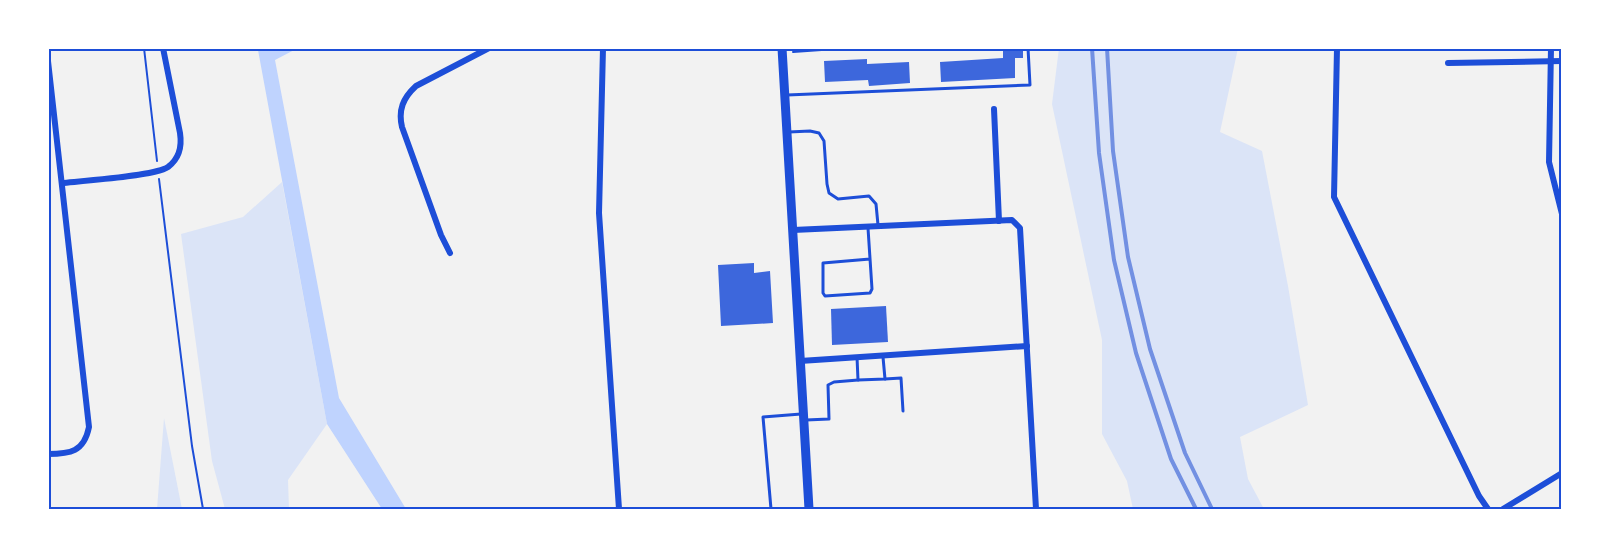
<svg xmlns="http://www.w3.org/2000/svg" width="1610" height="557" font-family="'PT Sans Narrow',sans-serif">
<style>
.green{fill:#dbe4f7}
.water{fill:#bfd3fe}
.building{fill:#3d67dc}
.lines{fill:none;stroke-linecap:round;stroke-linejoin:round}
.path{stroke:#1d4ed8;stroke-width:2}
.service{stroke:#1d4ed8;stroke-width:3}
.minor{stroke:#1d4ed8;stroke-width:6}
.primary{stroke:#1d4ed8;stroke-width:9}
.rail{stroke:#7290e2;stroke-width:4}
.neatline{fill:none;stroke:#1d4ed8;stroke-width:2}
</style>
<rect width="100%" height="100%" fill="#f2f2f2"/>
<g class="green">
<polygon points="1059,48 1238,48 1220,132 1262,151 1288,286 1308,405 1240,437 1248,479 1264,509 1133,509 1127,481 1102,434 1102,340 1052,104"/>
<polygon points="282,182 327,424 288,480 289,509 225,509 212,461 181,234 243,217"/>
<polygon points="164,418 182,509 157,509"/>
</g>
<polygon class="water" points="261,48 298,48 275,60 339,398 406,509 382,509 327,424 258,50"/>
<g class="building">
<polygon points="1003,48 1023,48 1023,58 1015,58 1015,78 941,82 940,62 1003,58"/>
<polygon points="867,59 867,64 909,62 910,83 869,86 868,80 825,82 824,61"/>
<polygon points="754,263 754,273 770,271 773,323 721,326 718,265"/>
<polygon points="886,306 888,342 832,345 831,309"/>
</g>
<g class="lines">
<g class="path">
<polyline points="144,48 157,161"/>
<polyline points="793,52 850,48"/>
<polyline points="159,179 192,446 203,509"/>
</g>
<g class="service">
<polyline points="787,95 1030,85 1028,48"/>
<polyline points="789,132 810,131 819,133 824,141 827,184 829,193 838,199 869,196 876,204 878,225"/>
<polyline points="868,228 872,289 870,293 825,296 823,293 823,263 870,259"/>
<polyline points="857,357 858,380 885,379 883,357"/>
<polyline points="885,379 901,378 903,411"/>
<polyline points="806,420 829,419 828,385 834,382 858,380"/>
<polyline points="771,509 763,417 801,414"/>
</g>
<g class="minor">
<polyline points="603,48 599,213 619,509"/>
<polyline points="1337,48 1334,197 1479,496 1488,509"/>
<polyline points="1551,48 1549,162 1562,214"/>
<path d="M48,61L89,427C84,452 70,454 48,454"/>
<polyline points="1448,63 1562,61"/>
<polyline points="994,109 999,221"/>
<path d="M62,183C82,181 155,176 168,167C180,158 182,146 180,133L163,48"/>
<polyline points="793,230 1012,220 1020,228 1036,509"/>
<path d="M450,253L441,235L402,127C398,110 403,98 416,86L489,48"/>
<polyline points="800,361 1027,346"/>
<polyline points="1503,509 1562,473"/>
</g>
<polyline class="primary" points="782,48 809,509"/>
<g class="rail">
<polyline points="1092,48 1099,153 1114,260 1136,353 1171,459 1196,509"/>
<polyline points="1107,48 1113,151 1128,257 1150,349 1185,453 1212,509"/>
</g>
</g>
<rect width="1610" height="557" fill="none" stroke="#ffffff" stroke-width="99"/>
<rect x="50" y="50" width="1510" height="458" class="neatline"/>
</svg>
